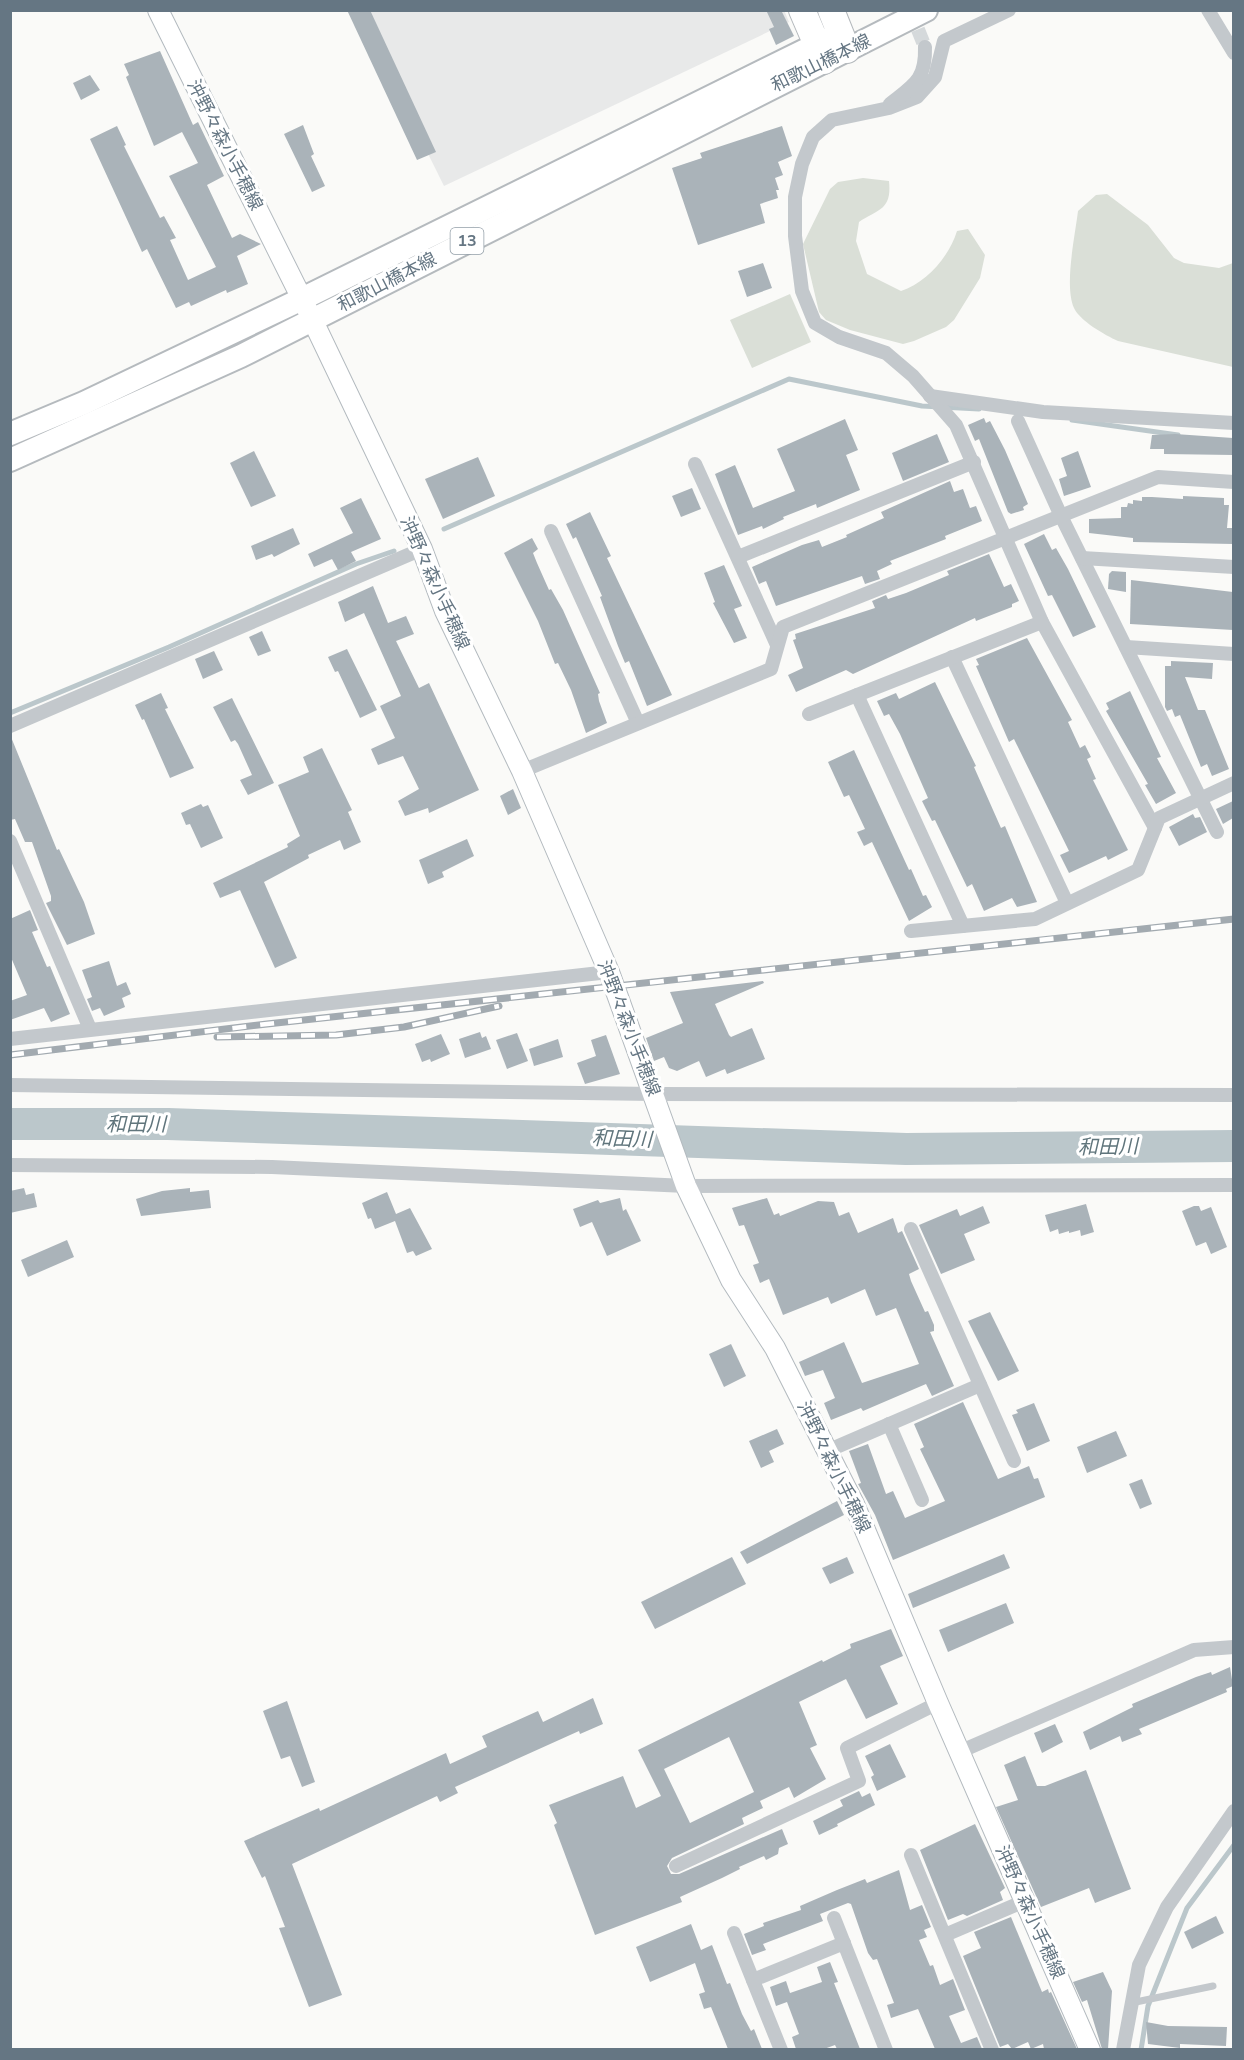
<svg xmlns="http://www.w3.org/2000/svg" width="1244" height="2060" font-family="'Nunito Sans','Noto Sans JP',sans-serif">
<style>
.built{fill:#e8e9e9}
.green{fill:#dadfd7}
.lines{fill:none;stroke-linecap:round;stroke-linejoin:round}
.stream{stroke:#bbc7cb;stroke-width:5}
.river{stroke:#bbc7cb;stroke-width:32}
.building{fill:#aab3b9;fill-rule:evenodd}
.minor-tunnel{stroke:#d5d9db;stroke-width:14;stroke-dasharray:14 7;stroke-linecap:butt}
.secondary-casing{stroke:#b3babf;stroke-width:22}
.primary-casing{stroke:#b5babe;stroke-width:26}
.motorway-casing{stroke:#b4b9bd;stroke-width:28}
.service{stroke:#c3c8cc;stroke-width:7}
.minor{stroke:#c3c8cc;stroke-width:14}
.secondary{stroke:#fff;stroke-width:20}
.primary{stroke:#fff;stroke-width:22}
.motorway{stroke:#fff;stroke-width:26}
.rail-casing{stroke:#a2aab0;stroke-width:7}
.rail{stroke:#fff;stroke-width:4.5;stroke-dasharray:14;stroke-linecap:butt}
.labels{text-anchor:middle;dominant-baseline:central;stroke-width:6;stroke-linejoin:round;paint-order:stroke}
.shield{fill:#fff;stroke:#939fa8;stroke-width:1.5}
.shield-label{font-size:16px;font-weight:bold;fill:#657683}
.street-label{font-size:18px;fill:#657683;stroke:#fff}
.water-label{font-size:20px;font-style:italic;fill:#60757c;stroke:#fff}
</style>
<rect width="100%" height="100%" fill="#fafaf8"/>
<polygon class="built" points="784,10 789,22 444,186 357,11"/>
<g class="green">
<path d="M863,178L889,181C892,210 879,209 859,222L856,241L867,274L901,291C926,283 949,257 957,231L968,229L985,255L980,278L954,320L946,327L914,341L903,344L850,330L826,320L819,312L803,244L830,189L838,182Z"/>
<path d="M1107,194L1148,225L1174,258L1184,263L1219,268L1233,263V367L1118,341C1105,335 1080,321 1074,308C1064,286 1075,236 1078,211L1096,195Z"/>
<polygon points="790,294 811,342 752,368 730,320"/>
</g>
<g class="lines">
<g class="stream">
<polyline points="1072,420 1178,435"/>
<polyline points="444,529 789,379 922,406 979,409"/>
<polyline points="10,713 169,647 356,564 394,551"/>
<polyline points="1141,2050 1148,2006 1187,1908 1234,1845"/>
</g>
<polyline class="river" points="10,1124 168,1124 906,1149 1234,1146"/>
</g>
<g class="building">
<polygon points="347,10 370,10 436,152 417,160"/>
<polygon points="766,10 781,10 794,36 776,45 769,29 774,27"/>
<polygon points="160,51 193,125 198,122 224,176 207,185 232,238 240,234 261,244 237,256 248,284 227,293 226,290 191,306 189,302 176,308 147,249 142,252 90,139 117,126 126,145 124,146 160,218 164,216 176,238 170,240 188,280 216,267 169,176 198,163 182,132 154,146 126,77 129,75 124,64"/>
<polygon points="90,75 100,90 81,100 73,83"/>
<polygon points="303,125 314,154 311,156 325,186 312,192 284,134"/>
<polygon points="782,126 792,156 778,162 783,175 775,178 779,190 776,190 778,198 760,204 765,223 698,245 672,168 702,158 700,153"/>
<polygon points="763,263 772,288 747,297 738,271"/>
<polygon points="984,418 986,423 990,421 1005,450 1028,504 1023,507 1024,510 1011,514 1008,512 979,439 975,441 968,425"/>
<polygon points="845,419 858,450 846,455 860,490 817,508 816,504 783,517 784,519 763,529 762,526 738,535 715,474 735,465 753,508 795,491 777,449"/>
<polygon points="937,434 949,462 903,481 892,453"/>
<polygon points="1175,434 1233,438 1233,455 1164,454 1164,449 1150,449 1152,435"/>
<polygon points="254,451 276,496 251,507 230,463"/>
<polygon points="1078,451 1091,487 1064,496 1059,479 1067,476 1061,458"/>
<polygon points="478,457 495,496 443,519 425,479"/>
<polygon points="950,481 954,492 963,489 970,508 976,506 982,521 945,536 946,539 890,561 892,564 877,571 880,579 865,584 862,576 776,606 766,581 759,584 752,567 802,545 819,540 822,547 847,537 846,535 884,518 881,512"/>
<polygon points="692,488 701,509 681,517 672,496"/>
<polygon points="1183,496 1224,498 1224,505 1229,505 1227,528 1233,528 1233,544 1133,542 1133,538 1089,533 1089,519 1121,518 1121,507 1127,507 1128,503 1133,504 1133,500 1142,501 1142,497 1152,497 1183,499"/>
<polygon points="361,498 381,539 351,552 356,561 338,570 332,559 314,567 308,554 353,533 340,508"/>
<polygon points="590,512 611,556 607,558 672,695 647,706 629,661 625,663 618,646 600,597 602,596 576,537 573,539 566,524"/>
<polygon points="293,528 300,544 274,557 272,554 256,560 251,546"/>
<polygon points="1044,534 1052,550 1056,548 1068,569 1096,627 1073,637 1052,595 1048,596 1024,544"/>
<polygon points="532,538 538,549 533,553 537,563 549,590 551,589 563,610 600,693 598,694 599,701 607,723 586,733 571,690 558,663 555,664 538,621 504,553"/>
<polygon points="989,554 1004,587 1011,584 1019,601 1012,604 1012,607 976,621 975,618 853,674 846,670 796,692 788,675 803,668 793,640 796,639 795,634 875,608 872,601 886,595 888,599 906,593 949,575 947,571"/>
<polygon points="724,565 742,606 734,609 747,638 734,643 713,603 715,602 704,573"/>
<polygon points="1112,571 1126,572 1126,592 1108,589 1109,574"/>
<polygon points="1131,580 1233,592 1233,630 1130,624"/>
<polygon points="373,586 388,623 406,616 414,634 396,641 419,688 429,683 479,790 429,813 428,808 405,816 398,801 419,789 403,756 378,765 371,749 395,738 380,706 401,696 364,613 345,622 338,602"/>
<polygon points="262,631 271,651 258,656 249,637"/>
<polygon points="1027,638 1072,720 1068,722 1080,748 1085,745 1091,757 1087,759 1096,779 1093,780 1128,850 1108,860 1106,856 1069,873 1060,855 1069,851 1014,739 1009,742 976,666 979,665 976,659"/>
<polygon points="347,649 377,710 360,718 338,671 335,672 328,657"/>
<polygon points="214,651 223,670 203,679 195,659"/>
<polygon points="1171,661 1213,663 1212,679 1185,677 1198,710 1205,710 1229,769 1212,776 1207,764 1201,767 1180,715 1175,717 1172,709 1167,711 1165,707 1165,666 1171,666"/>
<polygon points="935,682 976,766 974,767 1001,828 1005,826 1037,902 1017,907 1012,898 984,911 972,884 967,887 935,820 932,821 922,801 928,798 900,734 889,714 884,716 877,701 896,693 899,699"/>
<polygon points="1130,691 1161,757 1157,758 1176,793 1156,804 1145,785 1148,784 1106,711 1109,709 1106,703"/>
<polygon points="161,693 168,708 165,709 194,768 170,778 144,719 142,720 135,705"/>
<polygon points="232,698 274,783 248,795 240,780 252,775 238,744 235,740 231,742 213,707"/>
<polygon points="11,737 57,850 59,849 84,902 95,934 67,945 46,903 51,901 51,896 32,842 25,842 15,819 10,820"/>
<polygon points="322,748 352,810 348,812 361,842 344,850 340,840 308,855 309,858 264,882 297,958 275,968 240,890 220,898 213,883 284,849 288,847 287,844 300,836 278,785 309,772 303,757"/>
<polygon points="854,750 909,870 911,869 923,896 926,895 932,907 909,921 872,842 864,846 857,832 865,829 849,795 844,797 828,762"/>
<polygon points="513,789 521,808 508,815 500,796"/>
<polygon points="1233,801 1233,818 1223,824 1216,809"/>
<polygon points="201,804 203,807 208,805 223,838 201,848 190,824 186,825 181,813"/>
<polygon points="1193,814 1195,818 1200,817 1207,832 1179,846 1169,827"/>
<polygon points="467,839 474,856 442,872 444,877 428,884 419,860"/>
<polygon points="30,910 38,930 32,932 47,967 50,966 70,1014 51,1022 44,1008 10,1020 10,1001 27,995 10,955 10,919"/>
<polygon points="109,961 117,986 126,982 131,994 122,998 125,1007 104,1016 100,1008 92,1011 87,999 92,997 82,970"/>
<polygon points="763,981 764,983 715,1004 729,1035 731,1037 752,1028 765,1059 727,1074 725,1069 706,1077 699,1061 677,1071 669,1068 664,1057 654,1061 646,1038 683,1023 670,992"/>
<polygon points="480,1032 482,1038 486,1036 491,1049 465,1058 459,1039"/>
<polygon points="517,1033 528,1061 507,1069 496,1040"/>
<polygon points="441,1034 450,1054 431,1062 430,1059 422,1062 415,1044"/>
<polygon points="606,1035 620,1074 585,1084 577,1063 596,1056 591,1040"/>
<polygon points="558,1039 563,1057 534,1066 529,1049"/>
<polygon points="24,1188 26,1195 34,1193 37,1207 10,1213 10,1191"/>
<polygon points="190,1188 190,1192 209,1190 211,1208 141,1216 136,1199 162,1191"/>
<polygon points="387,1192 396,1214 410,1208 432,1249 416,1256 413,1251 407,1253 395,1221 375,1229 371,1218 368,1219 362,1203"/>
<polygon points="620,1198 623,1211 626,1209 641,1241 607,1256 592,1222 580,1227 573,1209 598,1200 600,1203"/>
<polygon points="767,1198 774,1215 779,1213 780,1216 818,1201 834,1202 839,1216 849,1212 858,1233 893,1218 898,1233 902,1231 919,1269 909,1274 911,1281 925,1312 928,1311 934,1325 934,1331 930,1332 954,1386 932,1396 926,1384 863,1411 861,1408 831,1420 824,1403 835,1398 823,1370 805,1376 799,1362 844,1342 862,1383 919,1364 896,1308 876,1316 865,1289 831,1304 828,1297 783,1315 769,1279 760,1283 753,1265 759,1263 744,1225 739,1226 732,1208"/>
<polygon points="1086,1204 1094,1232 1081,1236 1080,1230 1069,1233 1069,1231 1059,1234 1058,1229 1050,1232 1045,1215"/>
<polygon points="983,1206 990,1223 964,1234 975,1260 941,1274 919,1225 957,1209 960,1216"/>
<polygon points="1194,1206 1199,1206 1201,1211 1211,1207 1227,1247 1211,1254 1206,1242 1196,1246 1182,1211"/>
<polygon points="67,1240 74,1257 28,1277 21,1260"/>
<polygon points="990,1312 1019,1371 998,1381 968,1321"/>
<polygon points="731,1344 746,1376 724,1387 709,1354"/>
<polygon points="963,1402 998,1479 1029,1466 1034,1479 1038,1478 1045,1497 893,1560 875,1515 858,1484 861,1483 849,1451 868,1444 886,1494 893,1491 905,1518 945,1501 920,1449 924,1447 914,1424"/>
<polygon points="1034,1403 1050,1441 1027,1451 1012,1415 1018,1413 1016,1410"/>
<polygon points="777,1429 784,1444 769,1451 774,1462 761,1468 749,1441"/>
<polygon points="1116,1431 1127,1456 1087,1473 1077,1447"/>
<polygon points="1142,1479 1152,1504 1140,1509 1129,1484"/>
<polygon points="837,1501 844,1515 747,1564 740,1552"/>
<polygon points="1004,1554 1010,1568 913,1608 908,1594"/>
<polygon points="732,1557 746,1584 655,1629 641,1602"/>
<polygon points="847,1557 854,1573 830,1584 822,1568"/>
<polygon points="1006,1603 1014,1623 948,1652 939,1630"/>
<path d="M891,1629L903,1656L880,1666L898,1704L866,1719L846,1679L799,1702L817,1745L810,1748L826,1779L794,1798L789,1787L760,1801L763,1808L742,1818L744,1824L672,1858L667,1866L671,1874H679L782,1829L788,1844L779,1848L778,1854L766,1860L764,1856L739,1867L740,1869L722,1878L680,1897L682,1902L595,1935L554,1825L557,1823L549,1805L623,1776L636,1808L661,1796L638,1750L822,1660L823,1662L851,1648L850,1644ZM729,1737L754,1792L690,1823L664,1769Z"/>
<polygon points="1230,1667 1233,1686 1226,1689 1227,1692 1139,1729 1142,1734 1122,1742 1120,1736 1090,1750 1083,1732 1133,1707 1132,1704 1196,1677 1211,1672 1212,1675"/>
<polygon points="593,1698 603,1724 580,1734 579,1731 455,1787 458,1793 440,1802 437,1796 292,1864 342,1995 309,2007 279,1928 285,1927 265,1876 262,1878 244,1841 319,1808 320,1811 446,1753 450,1764 487,1747 482,1736 538,1711 543,1722"/>
<polygon points="287,1701 315,1782 302,1787 290,1756 281,1759 263,1711"/>
<polygon points="1055,1724 1063,1742 1042,1753 1034,1733"/>
<polygon points="890,1744 906,1777 877,1791 871,1777 874,1775 865,1756"/>
<polygon points="1025,1756 1037,1786 1045,1786 1086,1770 1131,1889 1095,1903 1089,1888 1041,1907 996,1807 1018,1800 1004,1765"/>
<polygon points="859,1791 862,1797 870,1793 875,1805 837,1824 838,1826 819,1835 813,1821 843,1806 840,1800"/>
<polygon points="975,1824 1005,1888 1000,1892 1003,1900 967,1916 963,1914 948,1920 920,1850"/>
<polygon points="899,1870 910,1910 922,1905 931,1927 924,1930 927,1937 919,1940 930,1966 933,1965 940,1985 953,1979 965,2010 949,2016 961,2043 977,2037 982,2049 935,2049 918,2009 891,2018 887,2005 894,2003 877,1959 873,1960 868,1953 851,1904 848,1903 820,1914 823,1921 763,1944 766,1950 752,1955 744,1934 764,1926 763,1923 801,1910 800,1906 837,1890 865,1879 867,1883"/>
<polygon points="1216,1916 1224,1933 1192,1949 1184,1932"/>
<polygon points="1011,1917 1042,1992 1048,1989 1049,1993 1051,1992 1077,2049 1044,2049 1043,2044 1031,2049 1028,2042 1012,2049 1008,2044 1000,2047 963,1956 981,1948 974,1932"/>
<polygon points="691,1924 701,1950 712,1945 727,1984 730,1983 742,2014 751,2031 754,2029 762,2049 728,2049 711,2007 704,2009 699,1994 705,1992 695,1963 650,1982 636,1947"/>
<polygon points="830,1962 838,1982 834,1983 860,2049 837,2049 835,2045 824,2049 796,2049 792,2037 799,2034 787,2002 776,2006 770,1987 786,1981 790,1993 822,1982 817,1967"/>
<polygon points="1103,1972 1112,1991 1108,2049 1102,2049 1087,2000 1082,2002 1073,1982"/>
<polygon points="1146,2022 1168,2026 1227,2027 1226,2046 1180,2044 1180,2048 1148,2044"/>
</g>
<g class="lines">
<polyline class="minor-tunnel" points="910,10 925,47"/>
<g class="secondary-casing">
<polyline id="secondary" points="158,10 313,321 422,549 445,611 522,771 609,972 686,1186 731,1280 775,1348 854,1504 938,1703 1090,2050"/>
</g>
<g class="primary-casing">
<g id="primary">
<polyline points="10,434 84,403 302,299 832,37"/>
<polyline points="10,460 241,356 926,10"/>
</g>
</g>
<g class="motorway-casing">
<g id="motorway">
<polyline points="802,10 824,61"/>
<polyline points="831,10 847,50"/>
</g>
</g>
<polyline class="service" points="1131,2003 1213,1986"/>
<g class="minor">
<polyline points="1009,10 944,41 935,77 917,97 889,108 832,120 813,137 802,164 795,197 795,236 802,291 815,323 839,337 886,353 913,376 956,425 1042,622 1155,828"/>
<polyline points="1208,10 1234,53"/>
<path d="M890,104C914,85 926,80 925,47"/>
<polyline points="930,396 1043,412 1234,423"/>
<polyline points="1018,421 1061,516 1217,832"/>
<polyline points="695,464 777,645"/>
<polyline points="551,531 638,723"/>
<polyline points="738,557 974,462"/>
<polyline points="1082,558 1234,567"/>
<polyline points="1126,647 1234,654"/>
<polyline points="952,657 1067,903"/>
<polyline points="857,695 963,926"/>
<polyline points="809,714 1042,622"/>
<polyline points="10,726 422,549"/>
<polyline points="522,771 771,669 783,627 1158,477 1234,482"/>
<polyline points="10,841 90,1029"/>
<polyline points="911,931 1035,919 1138,870 1159,818 1234,783"/>
<polyline points="10,1039 609,972"/>
<polyline points="10,1085 654,1094 1234,1095"/>
<polyline points="10,1165 272,1167 686,1186 1234,1185"/>
<polyline points="911,1229 1014,1461"/>
<polyline points="889,1424 922,1500"/>
<polyline points="827,1451 980,1385"/>
<polyline points="959,1752 1194,1650 1234,1647"/>
<polyline points="911,1855 992,2050"/>
<polyline points="676,1866 859,1781 847,1748 938,1703"/>
<polyline points="834,1918 886,2050"/>
<polyline points="734,1933 781,2050"/>
<polyline points="945,1935 1025,1901"/>
<polyline points="753,1980 844,1943"/>
<polyline points="1123,2050 1139,1965 1167,1907 1234,1811"/>
</g>
<use href="#secondary" class="secondary"/>
<use href="#primary" class="primary"/>
<use href="#motorway" class="motorway"/>
<g class="rail-casing">
<g id="rail">
<polyline points="217,1037 336,1035 404,1027 499,1006"/>
<polyline points="10,1055 267,1024 1234,919"/>
</g>
</g>
<use href="#rail" class="rail"/>
</g>
<g class="labels">
<rect class="shield" x="450.5" y="228" width="33" height="26" rx="4.5"/>
<g class="shield-label">
<text x="467" y="241">13</text>
</g>
<g class="street-label">
<text transform="translate(821 63) rotate(-26)">和歌山橋本線</text>
<text transform="translate(225 145) rotate(63)">沖野々森小手穂線</text>
<text transform="translate(387 282) rotate(-27)">和歌山橋本線</text>
<text transform="translate(435 583) rotate(66)">沖野々森小手穂線</text>
<text transform="translate(629 1028) rotate(69)">沖野々森小手穂線</text>
<text transform="translate(834 1467) rotate(64)">沖野々森小手穂線</text>
<text transform="translate(1030 1912) rotate(66)">沖野々森小手穂線</text>
</g>
<g class="water-label">
<text x="136" y="1124">和田川</text>
<text transform="translate(622 1139) rotate(2)">和田川</text>
<text transform="translate(1108 1147) rotate(-1)">和田川</text>
</g>
</g>
<rect width="1244" height="2060" fill="none" stroke="#657683" stroke-width="24"/>
</svg>
